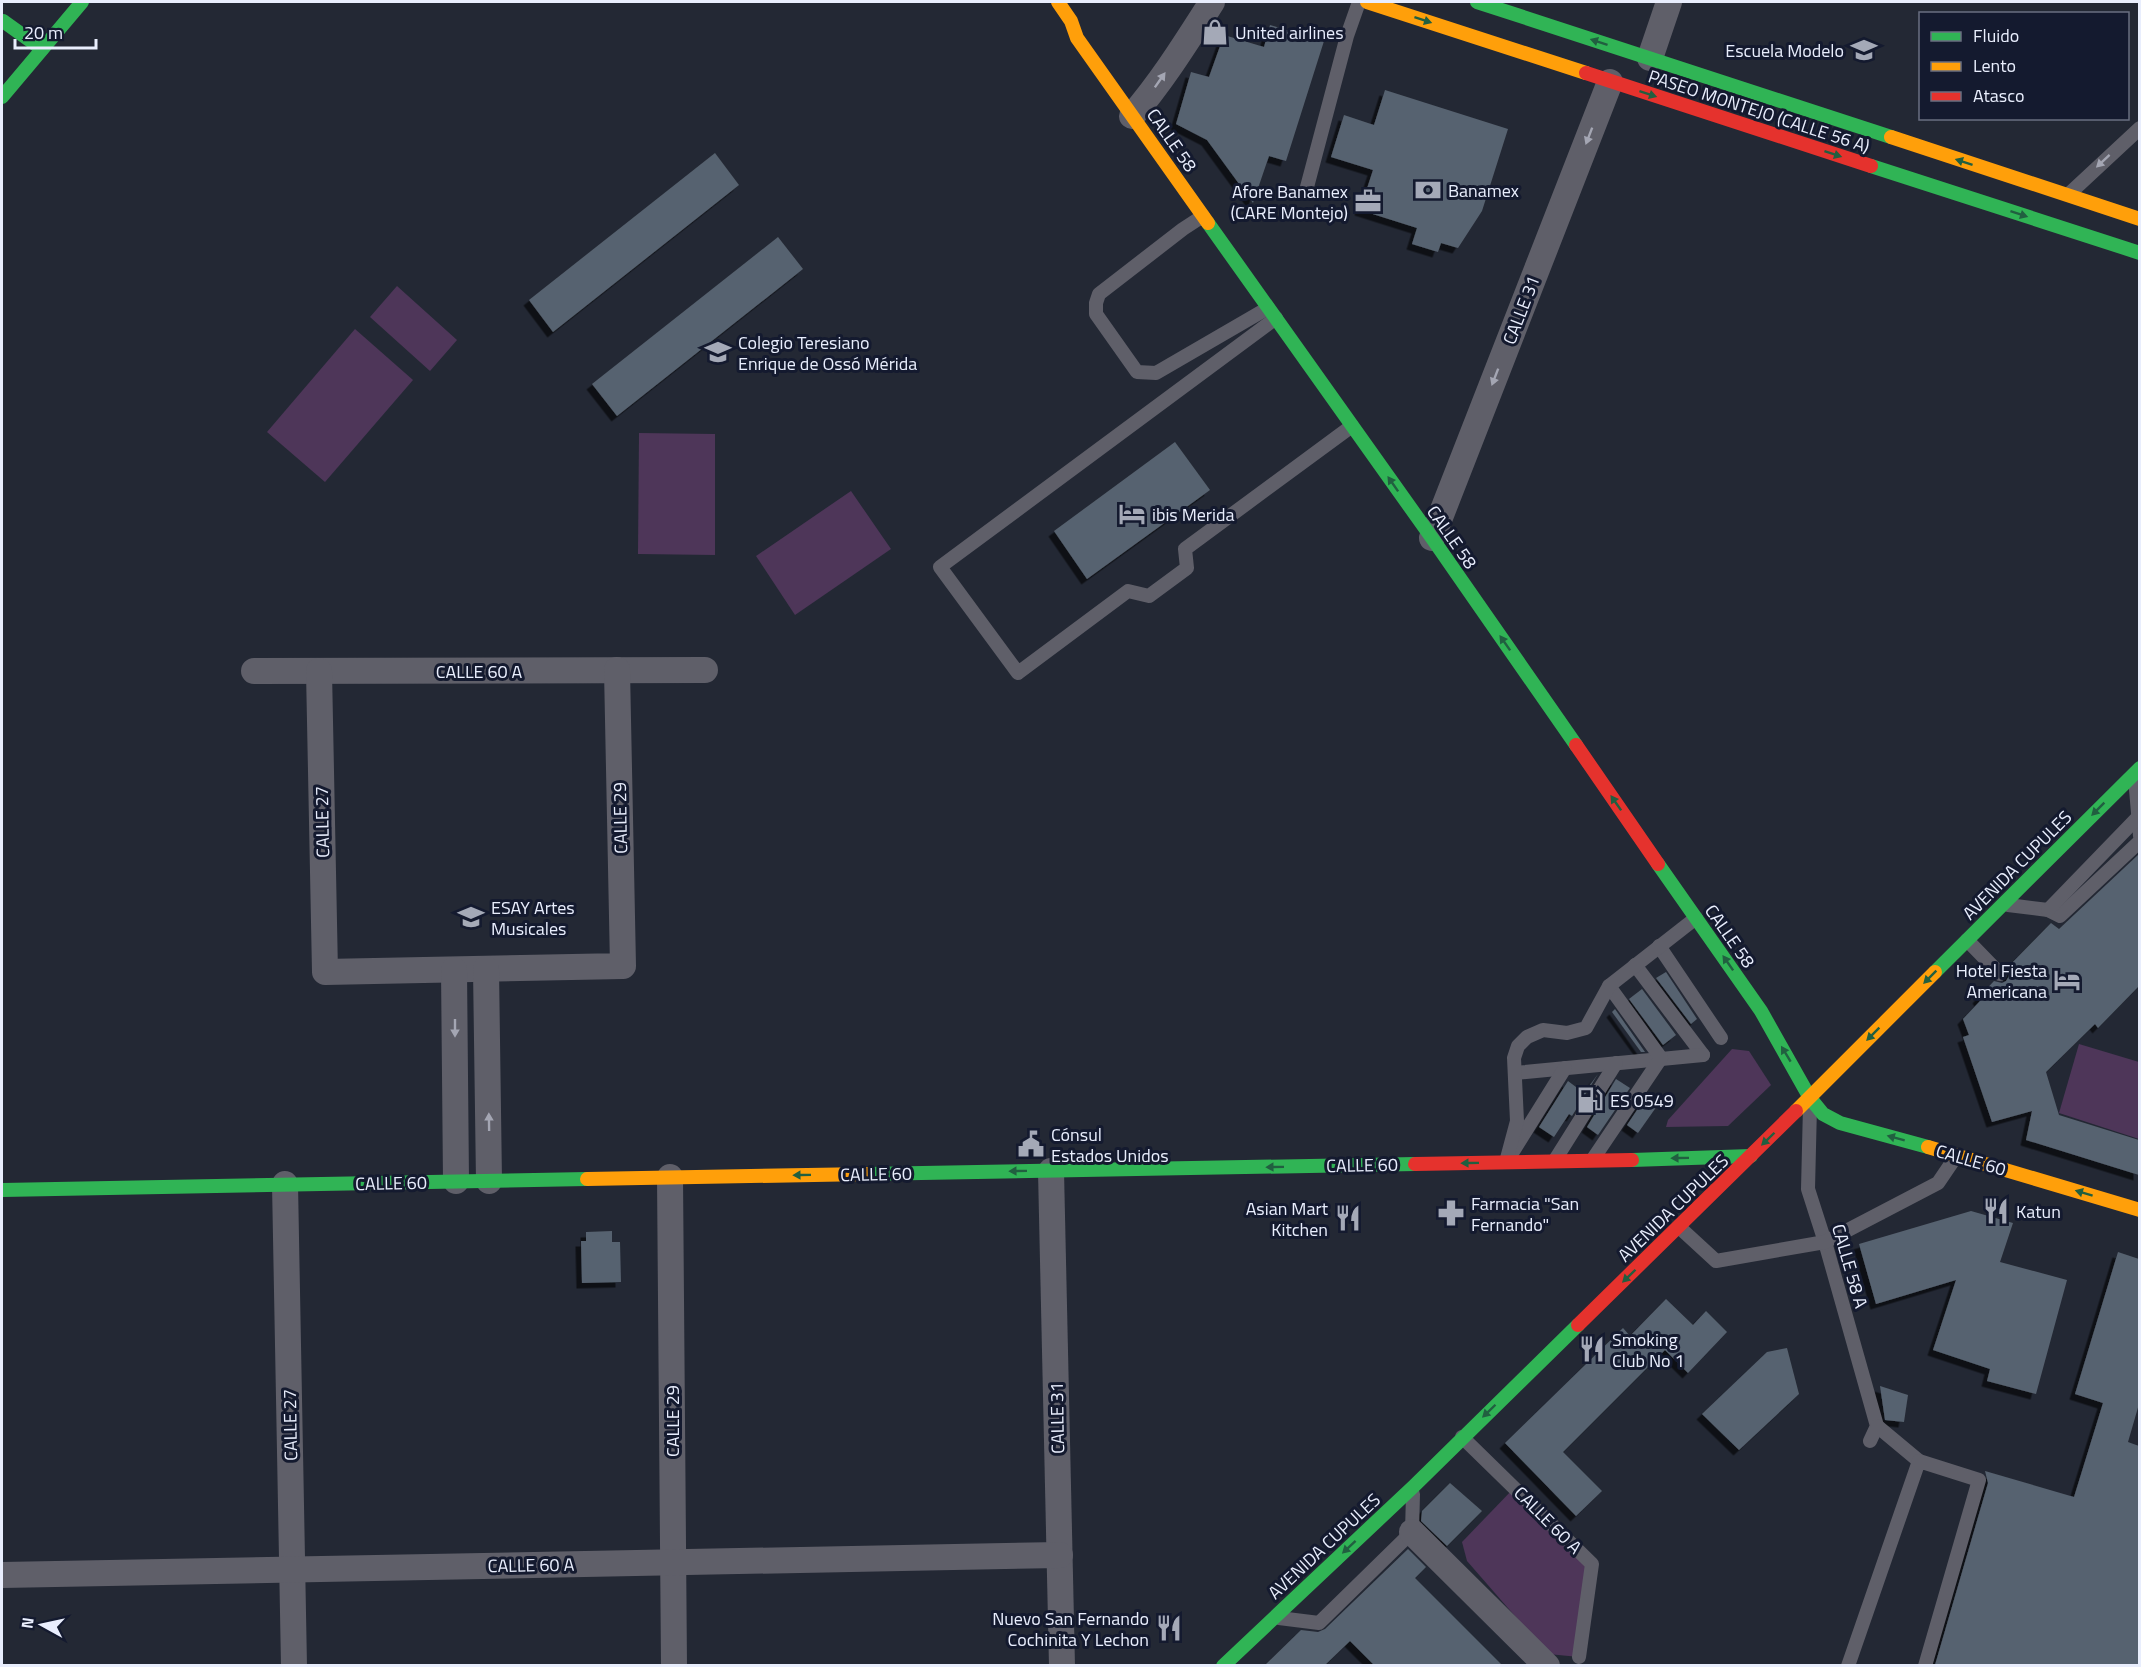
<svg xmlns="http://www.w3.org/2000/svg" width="2141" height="1667" font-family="'Titillium Web',sans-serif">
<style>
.green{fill:#4e3659}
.building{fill:#57626f;filter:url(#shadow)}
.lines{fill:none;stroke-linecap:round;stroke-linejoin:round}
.lane{stroke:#5f5f69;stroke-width:14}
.street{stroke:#5f5f69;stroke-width:26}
.fast{stroke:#30b455;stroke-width:14}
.slow{stroke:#ff9f0a;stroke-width:14}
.jam{stroke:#e5322d;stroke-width:14}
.oneway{fill:#215f40}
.oneway2{fill:#a4a6b3}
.labels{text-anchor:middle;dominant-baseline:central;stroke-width:6;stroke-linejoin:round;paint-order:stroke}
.poi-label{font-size:18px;fill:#e9eefd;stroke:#141a2f;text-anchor:start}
.street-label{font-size:18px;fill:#e9eefd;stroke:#141a2f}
</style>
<defs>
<filter id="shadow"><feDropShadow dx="-5.5" dy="5.5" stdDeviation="0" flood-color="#0009"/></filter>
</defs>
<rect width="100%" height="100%" fill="#232834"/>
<g class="green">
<polygon points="397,286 457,340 430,371 370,317"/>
<polygon points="355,329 413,380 325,482 267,432"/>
<polygon points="639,433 715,434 715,555 638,554"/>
<polygon points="851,491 891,549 795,615 756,556"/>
<polygon points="2079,1044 2139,1062 2139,1139 2059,1113"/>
<polygon points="1732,1049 1749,1051 1771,1085 1728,1126 1666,1127 1668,1120"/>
<polygon points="1515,1487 1592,1564 1579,1657 1548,1654 1467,1561 1462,1542"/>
</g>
<g class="building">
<polygon points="1270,25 1324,41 1286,161 1269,156 1253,203 1207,140 1176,124 1191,72 1209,77 1224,35 1264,47"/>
<polygon points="1385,90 1508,129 1482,211 1458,248 1441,243 1438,252 1412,244 1417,228 1360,210 1373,170 1331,157 1344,115 1374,125"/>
<polygon points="715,153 739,185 553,332 529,300"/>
<polygon points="778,237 803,269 617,416 592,384"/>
<polygon points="1175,442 1210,490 1087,579 1054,531"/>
<polygon points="2139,854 2139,986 2098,1028 2095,1024 2046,1072 2059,1115 2139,1140 2139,1175 2026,1140 2032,1111 1992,1122 1963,1037 1969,1035 1963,1019 1980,1001 1978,998 1994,981 2002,983 2006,981 2009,976 2007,968 2051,923 2059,929"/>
<polygon points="1666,972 1697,1019 1691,1024 1656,978"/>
<polygon points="1642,989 1676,1035 1663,1045 1629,999"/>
<polygon points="1615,1009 1645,1052 1641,1052 1612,1012"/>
<polygon points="1598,1074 1572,1116 1569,1114 1554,1137 1539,1127 1568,1081 1584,1093"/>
<polygon points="1616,1079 1630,1088 1598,1135 1587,1127"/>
<polygon points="1645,1098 1657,1106 1638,1133 1627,1125"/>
<polygon points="1971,1211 2013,1223 2000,1262 2067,1280 2036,1394 1987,1381 1990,1369 1933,1350 1956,1280 1876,1304 1859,1244"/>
<polygon points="612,1231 612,1242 620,1242 621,1282 582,1283 581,1241 586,1241 586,1232"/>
<polygon points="2118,1252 2139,1259 2139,1404 2128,1442 2139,1446 2139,1665 1935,1665 1988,1483 1985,1471 2074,1497 2103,1403 2075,1394"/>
<polygon points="1666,1299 1693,1325 1706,1311 1727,1332 1688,1373 1665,1350 1563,1452 1602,1491 1576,1516 1505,1443 1623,1328 1630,1336"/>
<polygon points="1787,1348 1799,1394 1739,1450 1702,1414 1767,1352"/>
<polygon points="1880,1386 1908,1395 1904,1422 1885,1420"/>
<polygon points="1450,1483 1482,1511 1447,1546 1421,1521 1422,1511"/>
<polygon points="1408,1549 1426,1567 1415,1578 1502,1665 1374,1665 1350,1641 1325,1665 1265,1665 1301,1630 1318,1632 1325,1629"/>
</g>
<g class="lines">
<g class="lane">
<polyline points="1307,187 1347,36 1359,2"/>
<polyline points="2069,194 2140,128"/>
<polyline points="1203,216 1183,229 1099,294 1096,303 1096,314 1137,372 1156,373 1268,308"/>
<polyline points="1276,318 940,567 1018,673 1128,591 1149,596 1187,568 1185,549 1352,426"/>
<polyline points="2135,778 2140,836"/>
<polyline points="2008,905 2048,910 2060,916 2140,841"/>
<polyline points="2048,910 2138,817"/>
<polyline points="1967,940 2000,974"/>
<polyline points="1659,946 1721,1038"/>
<polyline points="1635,965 1703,1055"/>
<polyline points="1515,1073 1703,1055"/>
<polyline points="1810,1106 1808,1189 1825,1242 1877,1426 1870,1441"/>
<polyline points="1512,1153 1565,1068"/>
<polyline points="1593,1159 1661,1058 1609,986"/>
<polyline points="1555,1160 1616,1063"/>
<polyline points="1506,1162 1517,1121 1514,1058 1518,1046 1527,1037 1543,1030 1567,1033 1586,1028 1609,986 1696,918"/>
<polyline points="1679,1227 1716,1261 1825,1242 1938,1183 1957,1155"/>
<polyline points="1877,1426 1919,1461"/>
<polyline points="1462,1437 1592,1564 1579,1657"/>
<polyline points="1279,1618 1319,1623 1412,1532 1413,1494"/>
<polyline points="1848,1666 1919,1461 1979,1480 1925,1666"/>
</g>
<g class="street">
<polyline points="1650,58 1669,2"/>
<path d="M1132,116C1163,80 1187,41 1212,2"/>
<polyline points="1432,538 1610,82"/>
<polyline points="254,671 705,670"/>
<polyline points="319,671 325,972 623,966 617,670"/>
<polyline points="486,969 489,1181"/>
<polyline points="454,970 456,1181"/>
<polyline points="1051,1171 1062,1666"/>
<polyline points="670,1177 674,1666"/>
<polyline points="285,1184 294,1666"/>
<polyline points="1412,1532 1547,1666"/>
<polyline points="2,1575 1060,1555"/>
</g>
<g class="fast">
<polyline points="1477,2 1891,137"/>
<polyline points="3,21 42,49"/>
<polyline points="2,97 82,2"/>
<polyline points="1871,166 2140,253"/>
<polyline points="1208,223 1432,538 1576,745"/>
<polyline points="1658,864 1761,1011 1810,1098 1823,1114 1840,1123 1928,1147"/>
<polyline points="1935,972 2140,768"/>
<polyline points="1632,1160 1751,1156"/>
<polyline points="867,1174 1415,1164"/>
<polyline points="2,1190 587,1179"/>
<polyline points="1223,1666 1414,1486 1578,1325"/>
</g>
<g class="slow">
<polyline points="1058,2 1071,21 1077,38 1208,223"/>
<polyline points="1367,2 1586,73"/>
<polyline points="1891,137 2140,219"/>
<polyline points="1796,1111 1935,972"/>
<polyline points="1928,1147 2140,1210"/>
<polyline points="587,1179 867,1174"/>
</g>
<g class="jam">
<polyline points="1586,73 1871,166"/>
<polyline points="1576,745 1658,864"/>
<polyline points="1415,1164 1632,1160"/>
<polyline points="1578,1325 1796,1111"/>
</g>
</g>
<defs><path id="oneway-solid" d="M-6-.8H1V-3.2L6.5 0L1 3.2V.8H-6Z" transform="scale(1.5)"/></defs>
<g class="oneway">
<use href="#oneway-solid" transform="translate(1423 20) rotate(18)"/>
<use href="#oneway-solid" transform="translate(1599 42) rotate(-162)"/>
<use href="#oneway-solid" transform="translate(1648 94) rotate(18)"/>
<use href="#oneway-solid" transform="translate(1833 154) rotate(18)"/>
<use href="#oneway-solid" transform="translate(1964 162) rotate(-162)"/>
<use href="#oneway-solid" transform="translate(2019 214) rotate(18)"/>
<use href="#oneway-solid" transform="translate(1393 484) rotate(-125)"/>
<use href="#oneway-solid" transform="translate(1505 643) rotate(-125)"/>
<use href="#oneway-solid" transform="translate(1616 803) rotate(-125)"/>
<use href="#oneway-solid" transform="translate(2098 809) rotate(135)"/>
<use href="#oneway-solid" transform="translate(1728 963) rotate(-125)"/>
<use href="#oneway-solid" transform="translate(1930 977) rotate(135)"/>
<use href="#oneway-solid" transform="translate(1873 1034) rotate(135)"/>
<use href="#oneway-solid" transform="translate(1786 1054) rotate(-121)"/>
<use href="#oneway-solid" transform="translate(1896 1138) rotate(-165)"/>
<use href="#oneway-solid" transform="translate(1768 1139) rotate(136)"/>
<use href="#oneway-solid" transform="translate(1680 1158) rotate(179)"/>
<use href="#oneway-solid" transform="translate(1470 1163) rotate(179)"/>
<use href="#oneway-solid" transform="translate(1275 1167) rotate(179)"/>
<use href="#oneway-solid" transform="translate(1018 1171) rotate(179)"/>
<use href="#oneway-solid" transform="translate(802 1175) rotate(179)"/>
<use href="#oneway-solid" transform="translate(2084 1193) rotate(-163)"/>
<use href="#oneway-solid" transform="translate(1629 1276) rotate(136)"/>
<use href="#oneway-solid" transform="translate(1489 1411) rotate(136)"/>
<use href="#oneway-solid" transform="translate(1349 1547) rotate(137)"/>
</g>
<g class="oneway2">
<use href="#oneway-solid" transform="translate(1160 80) rotate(-55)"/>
<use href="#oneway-solid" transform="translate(1589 136) rotate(111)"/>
<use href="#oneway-solid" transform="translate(2103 161) rotate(137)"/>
<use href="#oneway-solid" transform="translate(1495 377) rotate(111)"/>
<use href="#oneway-solid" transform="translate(455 1028) rotate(90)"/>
<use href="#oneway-solid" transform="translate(489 1122) rotate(-91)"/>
</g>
<defs>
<g id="shop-bare" transform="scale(2.07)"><path d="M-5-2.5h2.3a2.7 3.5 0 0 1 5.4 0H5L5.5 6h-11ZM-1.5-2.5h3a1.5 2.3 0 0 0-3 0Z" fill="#a4a9b7" stroke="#141a2f" stroke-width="2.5" paint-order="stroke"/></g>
<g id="university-bare" transform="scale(2.07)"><path d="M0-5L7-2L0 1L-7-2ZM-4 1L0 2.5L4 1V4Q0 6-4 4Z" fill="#a4a9b7" stroke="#141a2f" stroke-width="2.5" paint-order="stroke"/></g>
<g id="bank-bare" transform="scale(2.07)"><path d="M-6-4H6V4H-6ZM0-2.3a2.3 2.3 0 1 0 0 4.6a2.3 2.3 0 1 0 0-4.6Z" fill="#a4a9b7" stroke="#141a2f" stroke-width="2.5" paint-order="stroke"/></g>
<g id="office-bare" transform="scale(2.07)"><path d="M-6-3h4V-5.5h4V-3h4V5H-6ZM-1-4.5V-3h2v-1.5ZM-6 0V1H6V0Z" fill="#a4a9b7" stroke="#141a2f" stroke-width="2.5" paint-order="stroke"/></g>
<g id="school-bare" transform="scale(2.07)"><path d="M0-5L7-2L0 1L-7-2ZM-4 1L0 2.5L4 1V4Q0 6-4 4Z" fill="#a4a9b7" stroke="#141a2f" stroke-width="2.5" paint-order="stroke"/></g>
<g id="hotel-bare" transform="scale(2.07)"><path d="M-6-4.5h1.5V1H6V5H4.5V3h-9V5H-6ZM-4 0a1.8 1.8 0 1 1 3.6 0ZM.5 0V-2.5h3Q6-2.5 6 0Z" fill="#a4a9b7" stroke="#141a2f" stroke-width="2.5" paint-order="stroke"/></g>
<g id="fuel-bare" transform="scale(2.07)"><path d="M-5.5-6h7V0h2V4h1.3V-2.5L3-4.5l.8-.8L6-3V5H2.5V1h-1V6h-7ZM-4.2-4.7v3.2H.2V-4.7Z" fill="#a4a9b7" stroke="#141a2f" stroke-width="2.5" paint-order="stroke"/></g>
<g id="civic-bare" transform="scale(2.07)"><path d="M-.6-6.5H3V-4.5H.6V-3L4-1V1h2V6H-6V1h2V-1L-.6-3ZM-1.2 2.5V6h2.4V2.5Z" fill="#a4a9b7" stroke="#141a2f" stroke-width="2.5" paint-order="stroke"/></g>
<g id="restaurant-bare" transform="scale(2.07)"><path d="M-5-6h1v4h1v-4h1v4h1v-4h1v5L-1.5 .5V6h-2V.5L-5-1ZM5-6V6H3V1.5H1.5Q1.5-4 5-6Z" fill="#a4a9b7" stroke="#141a2f" stroke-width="2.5" paint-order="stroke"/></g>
<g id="pharmacy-bare" transform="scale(2.07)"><path d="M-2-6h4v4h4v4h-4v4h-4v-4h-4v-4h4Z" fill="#a4a9b7" stroke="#141a2f" stroke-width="2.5" paint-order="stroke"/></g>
</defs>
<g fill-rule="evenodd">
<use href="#shop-bare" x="1215" y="32"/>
<use href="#university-bare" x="1864" y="50"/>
<use href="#bank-bare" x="1428" y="190"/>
<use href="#office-bare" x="1368" y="201"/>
<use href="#school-bare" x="718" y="352"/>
<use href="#hotel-bare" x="1132" y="514"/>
<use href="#university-bare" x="471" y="917"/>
<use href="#hotel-bare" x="2067" y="980"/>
<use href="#fuel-bare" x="1590" y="1100"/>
<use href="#civic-bare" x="1031" y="1144"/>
<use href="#restaurant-bare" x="1996" y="1211"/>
<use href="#pharmacy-bare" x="1451" y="1213"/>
<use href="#restaurant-bare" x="1348" y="1218"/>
<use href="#restaurant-bare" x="1592" y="1349"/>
<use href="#restaurant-bare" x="1169" y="1628"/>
</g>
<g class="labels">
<g class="poi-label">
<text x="1235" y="32">United airlines</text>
<text x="1844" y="50" text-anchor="end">Escuela Modelo</text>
<text x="1448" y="190">Banamex</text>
<text x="1348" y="191" text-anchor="end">Afore Banamex<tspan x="1348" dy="21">(CARE Montejo)</tspan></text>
<text x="738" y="342">Colegio Teresiano<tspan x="738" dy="21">Enrique de Ossó Mérida</tspan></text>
<text x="1152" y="514">ibis Merida</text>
<text x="491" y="907">ESAY Artes<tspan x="491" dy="21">Musicales</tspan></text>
<text x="2047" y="970" text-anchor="end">Hotel Fiesta<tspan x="2047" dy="21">Americana</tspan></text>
<text x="1610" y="1100">ES 0549</text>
<text x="1051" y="1134">Cónsul<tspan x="1051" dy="21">Estados Unidos</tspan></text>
<text x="1471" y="1203">Farmacia "San<tspan x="1471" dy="21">Fernando"</tspan></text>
<text x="1328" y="1208" text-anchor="end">Asian Mart<tspan x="1328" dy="21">Kitchen</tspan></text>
<text x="2016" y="1211">Katun</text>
<text x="1612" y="1339">Smoking<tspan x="1612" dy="21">Club No 1</tspan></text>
<text x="1149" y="1618" text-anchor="end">Nuevo San Fernando<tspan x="1149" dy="21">Cochinita Y Lechon</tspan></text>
</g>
<g class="street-label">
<text transform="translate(1759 111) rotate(18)">PASEO MONTEJO (CALLE 56 A)</text>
<text transform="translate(1172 140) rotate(55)">CALLE 58</text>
<text transform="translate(1521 310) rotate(-69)">CALLE 31</text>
<text transform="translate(1452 537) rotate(55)">CALLE 58</text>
<text x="479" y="671">CALLE 60 A</text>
<text transform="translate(620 818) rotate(-91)">CALLE 29</text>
<text transform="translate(322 822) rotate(-91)">CALLE 27</text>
<text transform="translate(2017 865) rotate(-45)">AVENIDA CUPULES</text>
<text transform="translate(1730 936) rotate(55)">CALLE 58</text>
<text transform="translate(1971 1160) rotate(16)">CALLE 60</text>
<text transform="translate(1362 1165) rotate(-1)">CALLE 60</text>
<text transform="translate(876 1174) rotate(-1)">CALLE 60</text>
<text transform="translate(391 1183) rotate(-1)">CALLE 60</text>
<text transform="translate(1673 1208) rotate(-44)">AVENIDA CUPULES</text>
<text transform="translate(1850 1266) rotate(74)">CALLE 58 A</text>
<text transform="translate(1057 1418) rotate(-91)">CALLE 31</text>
<text transform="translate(672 1421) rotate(-90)">CALLE 29</text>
<text transform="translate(290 1425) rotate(-91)">CALLE 27</text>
<text transform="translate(1548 1520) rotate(45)">CALLE 60 A</text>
<text transform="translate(1324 1546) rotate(-43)">AVENIDA CUPULES</text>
<text transform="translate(531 1565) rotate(-1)">CALLE 60 A</text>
</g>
</g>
<rect width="2141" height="1667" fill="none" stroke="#e9eefd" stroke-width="6"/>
<rect x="1919" y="12" width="210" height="108" fill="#141a2f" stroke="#696f81" stroke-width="1.5"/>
<rect x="1931" y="32" width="30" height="9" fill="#30b455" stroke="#696f81" stroke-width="1.5"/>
<text x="1973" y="42" font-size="18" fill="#e9eefd">Fluido</text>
<rect x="1931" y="62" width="30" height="9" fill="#ff9f0a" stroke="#696f81" stroke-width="1.5"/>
<text x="1973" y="72" font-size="18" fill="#e9eefd">Lento</text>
<rect x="1931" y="92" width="30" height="9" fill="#e5322d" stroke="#696f81" stroke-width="1.5"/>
<text x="1973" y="102" font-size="18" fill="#e9eefd">Atasco</text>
<g transform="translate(42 1625) rotate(278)" stroke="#141a2f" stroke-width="4.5" paint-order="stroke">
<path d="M0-4.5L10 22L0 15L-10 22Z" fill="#e9eefd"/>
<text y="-9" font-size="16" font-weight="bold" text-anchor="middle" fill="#e9eefd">N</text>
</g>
<path d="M15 39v9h81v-9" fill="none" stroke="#e9eefd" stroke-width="3"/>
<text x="24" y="39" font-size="18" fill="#e9eefd" stroke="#141a2f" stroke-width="4.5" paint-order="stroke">20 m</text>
</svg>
